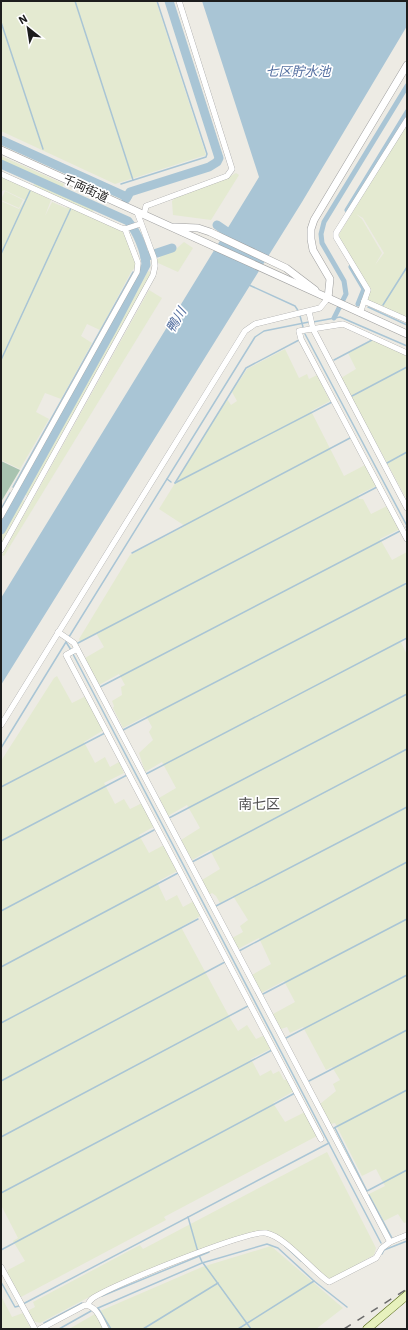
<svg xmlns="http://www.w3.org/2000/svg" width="408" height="1330" font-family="'IBM Plex Sans','Noto Sans JP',sans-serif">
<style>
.farmland{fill:#e4ead1;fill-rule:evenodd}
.cemetery{fill:#a8c3b0}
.water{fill:#a9c5d5}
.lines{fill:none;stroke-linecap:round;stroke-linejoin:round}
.stream{stroke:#a9c5d5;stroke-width:1.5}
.canal{stroke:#a9c5d5;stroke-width:5}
.river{stroke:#a9c5d5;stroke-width:9}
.minor-casing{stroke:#9e9e9e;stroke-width:6}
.tertiary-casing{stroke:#9e9e9e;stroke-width:8}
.secondary-casing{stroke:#516612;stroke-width:9}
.minor{stroke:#fff;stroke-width:5.5}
.tertiary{stroke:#fff;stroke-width:7}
.secondary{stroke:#e7f1bd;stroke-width:8}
.rail{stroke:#6b6b6b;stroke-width:1.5;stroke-dasharray:8 8;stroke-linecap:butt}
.labels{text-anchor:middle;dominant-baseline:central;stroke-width:3.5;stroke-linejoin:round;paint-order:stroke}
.street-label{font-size:12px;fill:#1d1d1d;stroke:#fff}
.water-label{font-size:13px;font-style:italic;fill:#5570a1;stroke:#fff}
.quarter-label{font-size:14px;fill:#505050;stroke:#fff}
</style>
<rect width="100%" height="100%" fill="#edebe4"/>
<g class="farmland">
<polygon points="1,1 156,1 206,155 115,184 1,131"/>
<path d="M407,124V318L367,300L369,289L338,236ZM356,214L363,218L384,253L375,265L382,253L362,219Z"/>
<polygon points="1,156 64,184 62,189 1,161"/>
<polygon points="236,173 239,175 211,220 173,215 172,201 175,198 227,178"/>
<polygon points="1,176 51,200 45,216 52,202 66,208 68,206 123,232 137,265 131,272 100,330 87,324 81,336 92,343 61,399 45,393 36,412 49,419 20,469 1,460 1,201 19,209 25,200 4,190 1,192"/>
<polygon points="35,182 94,209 92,213 33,187"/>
<polygon points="5,191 23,200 19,208 1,200"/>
<polygon points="184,242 193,248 178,272 158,263 157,259 160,258 160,256 175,250"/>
<polygon points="148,271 152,273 69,423 28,496 24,494"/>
<polygon points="149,290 162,298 4,556 2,555"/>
<polygon points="126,296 128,297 33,467 31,466"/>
<polygon points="373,340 407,356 407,500 341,378 356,369 348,353"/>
<polygon points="285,349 299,378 307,374 309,379 317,375 330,401 311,411 344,476 365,465 376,486 358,495 359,499 363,499 371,514 387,506 400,529 380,539 392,560 407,552 407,581 404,583 407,588 407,637 400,640 407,655 407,1222 404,1223 398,1214 384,1221 369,1194 385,1186 376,1169 362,1176 335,1123 331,1124 320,1104 336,1091 333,1084 340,1080 332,1067 326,1070 303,1027 290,1033 287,1027 281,1029 273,1014 295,1002 284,981 261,993 252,975 271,964 259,938 238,949 232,938 243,932 240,926 248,920 233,896 220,903 216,896 212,893 209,895 202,880 220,869 210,850 192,860 181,840 200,828 187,805 168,816 159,798 176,788 162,762 145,772 139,753 153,740 149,732 152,727 146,716 123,728 113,708 114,706 112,701 122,695 121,687 125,685 119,674 99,685 85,658 104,647 96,633 80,642 79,639 130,555 185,526 159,509 227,399 231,405 237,401 232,392 247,369"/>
<polygon points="21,499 25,501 1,546 1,535"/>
<polygon points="57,676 72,703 86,696 104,730 84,742 95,763 105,757 110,767 119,762 124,773 104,783 115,804 124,799 130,809 142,803 155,826 139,835 149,853 164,845 177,871 157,882 166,901 177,895 183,907 194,901 202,915 181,927 230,1018 238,1031 247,1025 256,1039 265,1035 272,1048 251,1059 260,1076 271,1070 273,1074 279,1071 284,1080 288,1079 294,1091 273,1103 285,1122 305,1112 317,1136 164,1217 166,1220 21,1297 7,1273 8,1270 25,1261 13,1241 18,1238 1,1205 1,761 54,678"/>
<polygon points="327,1152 376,1248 374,1255 333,1278 328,1279 265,1231 112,1285 40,1323 33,1321 28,1313 29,1310 35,1307 33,1302 140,1245 143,1249"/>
<polygon points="271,1246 343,1308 316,1329 69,1329 100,1311 202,1267"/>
<polygon points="1,1296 12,1317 23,1313 31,1329 1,1329"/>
</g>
<polygon class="cemetery" points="1,461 20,470 1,502"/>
<polygon class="water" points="202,1 407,1 407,26 302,202 1,685 1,598 259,177"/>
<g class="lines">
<g class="stream">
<polyline points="75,1 133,180"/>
<polyline points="1,22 43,149"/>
<polyline points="40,158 40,156"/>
<polyline points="34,182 35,180"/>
<polyline points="121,184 206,157 207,154 157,1"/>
<polyline points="116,193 117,190"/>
<polyline points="74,201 76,198"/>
<polyline points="1,254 30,191"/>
<polyline points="142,260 145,257"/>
<polyline points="249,285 295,306 299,312 303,327"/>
<polyline points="383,305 407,267"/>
<polyline points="368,307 407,325"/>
<polyline points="313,322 340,317 407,346"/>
<polyline points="305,334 407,526"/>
<polyline points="1,360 71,208"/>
<polyline points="334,360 372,340"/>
<polyline points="352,396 407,367"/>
<polyline points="387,463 407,452"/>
<polyline points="167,479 171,482"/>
<polyline points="175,483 246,368 299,340"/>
<polyline points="175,483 332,402"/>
<polyline points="13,487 133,272"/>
<polyline points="1,509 10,493"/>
<polyline points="406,527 407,527"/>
<polyline points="132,553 350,438"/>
<polyline points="69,637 255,337 264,331 309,322"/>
<polyline points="66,642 71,650"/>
<polyline points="78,643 377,487"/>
<polyline points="73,654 381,1243"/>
<polyline points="100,687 400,531"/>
<polyline points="123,730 407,583"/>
<polyline points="1,748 66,642"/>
<polyline points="146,774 407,638"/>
<polyline points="1,787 105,733"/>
<polyline points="169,818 407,694"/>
<polyline points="1,841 127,775"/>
<polyline points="192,862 407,749"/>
<polyline points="216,906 407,807"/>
<polyline points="1,911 154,830"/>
<polyline points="239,951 407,862"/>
<polyline points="1,967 178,873"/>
<polyline points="263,994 407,919"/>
<polyline points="1,1023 198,919"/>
<polyline points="286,1038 407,975"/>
<polyline points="1,1081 225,962"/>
<polyline points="309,1081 407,1030"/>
<polyline points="334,1128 407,1090"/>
<polyline points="335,1128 367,1191 407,1170"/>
<polyline points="1,1137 248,1006"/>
<polyline points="1,1193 272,1050"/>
<polyline points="369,1195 392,1238"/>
<polyline points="188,1217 198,1252"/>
<polyline points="285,1246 301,1261"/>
<polyline points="1,1250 295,1093"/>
<polyline points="382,1254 384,1250 407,1241"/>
<polyline points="199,1255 202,1262"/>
<polyline points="203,1263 251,1329"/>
<polyline points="1,1282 15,1307 19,1306"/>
<polyline points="102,1296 209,1252"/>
<polyline points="23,1304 329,1143"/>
<polyline points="98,1308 202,1263 267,1244 278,1248 314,1281 347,1307"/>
<polyline points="98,1308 111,1329"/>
<polyline points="44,1323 82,1303"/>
<polyline points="59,1329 91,1311"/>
<polyline points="143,1329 218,1283"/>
<polyline points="238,1329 314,1281"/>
</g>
<g class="canal">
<polyline points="347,210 407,112"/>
<polyline points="351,267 364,289 358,304 359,304"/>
<polyline points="334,318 346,294 344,281 322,243 321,234 324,222 407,86"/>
</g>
<g class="river">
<polyline points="1,140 127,197"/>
<path d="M1,164L128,221C137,232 145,250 146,265L113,328L1,530"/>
<polyline points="126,199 130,192 209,167 217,162 219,158 169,1"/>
<polyline points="217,225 236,238"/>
<polyline points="145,257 172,248"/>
</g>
<g class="minor-casing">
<g id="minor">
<polyline points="1,174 121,228 125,229 140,224"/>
<polyline points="144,215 146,206 227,176 232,169 179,1"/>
<polyline points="364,301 407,320"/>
<polyline points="309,312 313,329 407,508"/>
<polyline points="360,313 368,290 336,237 336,233 407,120"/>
<polyline points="407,353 343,324 299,331 301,339 407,539"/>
<polyline points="1,516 137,272 138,263 125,229"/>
<polyline points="1,550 153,275 155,266 154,258 137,212"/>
<polyline points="58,632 74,643 390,1242"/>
<polyline points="77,649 66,655 321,1139"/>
<polyline points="1,725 245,331 255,324 320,308 328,298"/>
<polyline points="1,1267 35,1329"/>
<path d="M88,1305C89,1302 90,1300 93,1298C112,1285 248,1230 266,1233C286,1237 311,1270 329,1282L376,1258L382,1248L390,1242L407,1235"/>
<path d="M40,1329L85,1305C97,1306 101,1320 106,1329"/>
</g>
</g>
<g class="tertiary-casing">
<g id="tertiary">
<polyline points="1,150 328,298"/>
<polyline points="174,227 198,228 210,232 286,268 315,290"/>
<polyline points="326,297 407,334"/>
<polyline points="328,298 330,279 313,250 311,239 311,229 314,220 407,65"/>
</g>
</g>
<g class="secondary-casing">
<polyline id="secondary" points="367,1329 407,1295"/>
</g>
<use href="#minor" class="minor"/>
<use href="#tertiary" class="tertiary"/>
<use href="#secondary" class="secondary"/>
<polyline class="rail" points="344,1329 407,1289"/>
</g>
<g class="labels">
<g class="street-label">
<text transform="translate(86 188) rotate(25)">千両街道</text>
</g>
<g class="water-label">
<text x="298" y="71">七区貯水池</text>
<text transform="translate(176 320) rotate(-59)">鴨川</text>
</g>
<g class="quarter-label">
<text x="259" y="804">南七区</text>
</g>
</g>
<rect width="408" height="1330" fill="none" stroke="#1d1d1d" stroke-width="4"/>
<g transform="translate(28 28) rotate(330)" stroke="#ffffff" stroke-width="3" paint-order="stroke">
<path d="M0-3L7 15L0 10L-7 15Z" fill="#1d1d1d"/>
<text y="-6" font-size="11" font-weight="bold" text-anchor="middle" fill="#1d1d1d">N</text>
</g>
</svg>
